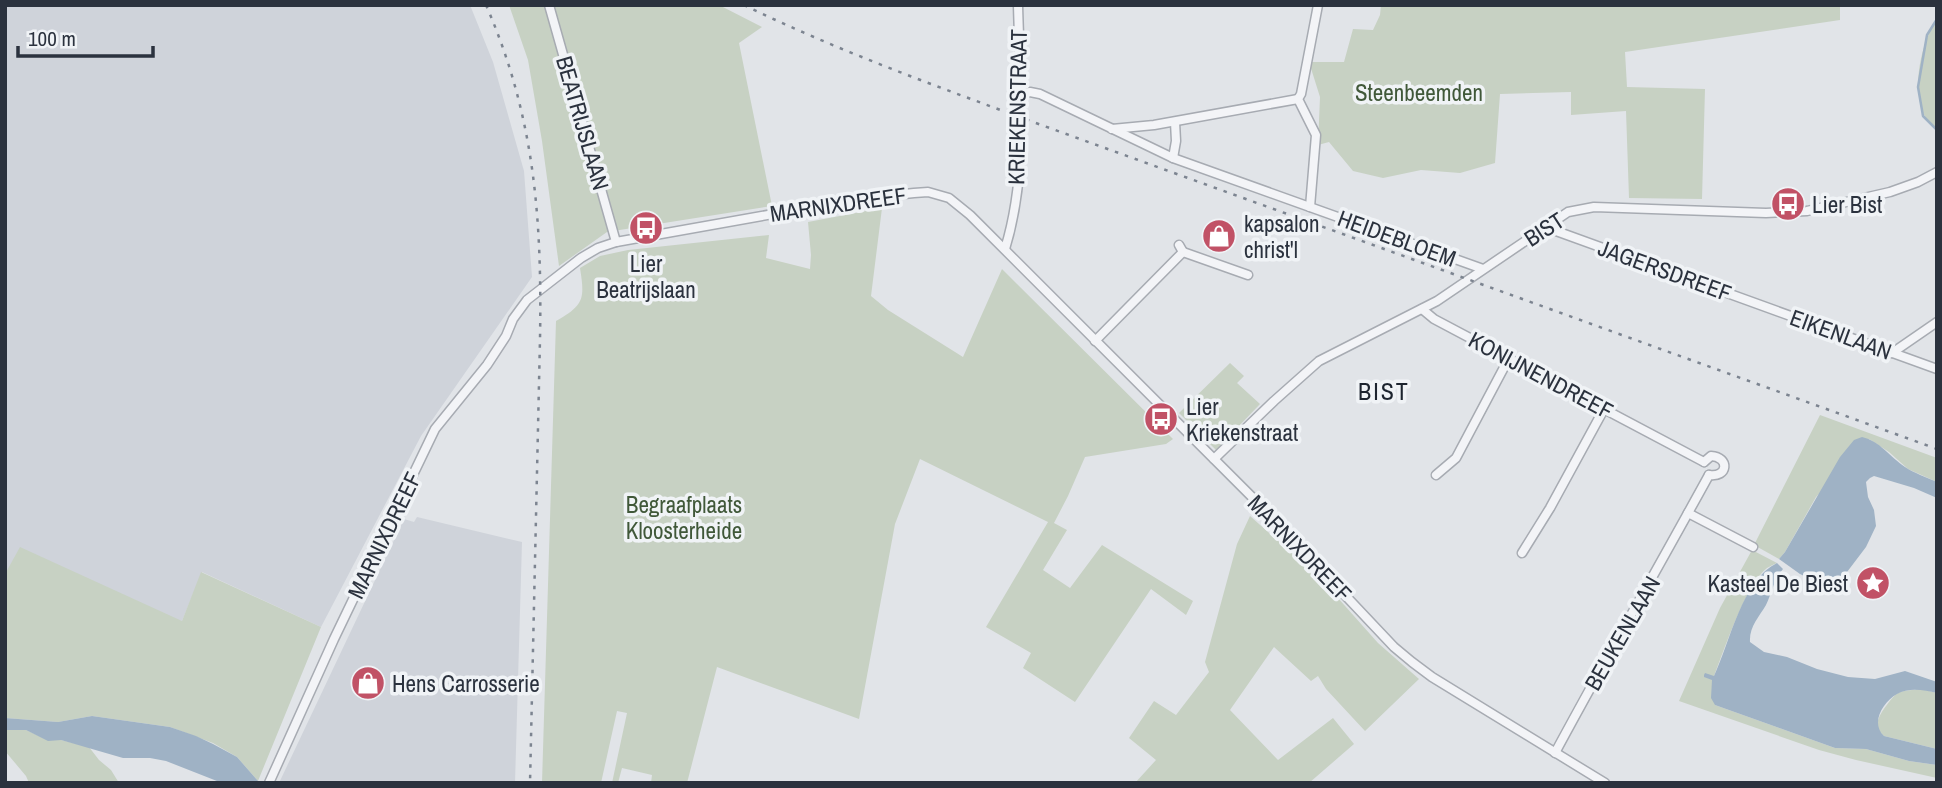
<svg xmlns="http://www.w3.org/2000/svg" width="1942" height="788" font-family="'Archivo Narrow',sans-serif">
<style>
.built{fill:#cfd3da}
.green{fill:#c7d1c3}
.water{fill:#9fb2c5}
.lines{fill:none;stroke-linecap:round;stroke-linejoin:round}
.stream{stroke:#9fb2c5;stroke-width:2.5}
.minor-casing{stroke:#a7abb2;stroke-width:11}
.minor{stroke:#f3f4f7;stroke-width:8}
.rail{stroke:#7c8490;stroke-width:2.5;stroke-dasharray:3.5 7;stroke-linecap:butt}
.labels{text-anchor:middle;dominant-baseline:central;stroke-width:7;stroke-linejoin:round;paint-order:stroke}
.park-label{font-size:23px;fill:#405839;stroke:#f0f3f6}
.street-label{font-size:23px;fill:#2b323e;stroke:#f0f3f6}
.poi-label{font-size:23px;fill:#2b323e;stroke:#f0f3f6;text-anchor:start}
.neighbourhood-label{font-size:24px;letter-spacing:2px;fill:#1d242f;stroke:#f0f3f6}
</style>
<rect width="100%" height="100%" fill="#e1e4e8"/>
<g class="built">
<polygon points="5,5 470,5 493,62 524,171 532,277 421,436 321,627 202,572 182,621 5,574"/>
<polygon points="417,517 522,542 515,783 279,783 404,519 414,522"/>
</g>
<g class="green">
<polygon points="509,5 719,5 762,27 739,43 772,206 607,232 559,266 542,141 528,60"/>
<polygon points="1381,5 1840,5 1840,20 1625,52 1627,87 1705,89 1702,199 1629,198 1626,111 1571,115 1571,92 1500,94 1495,163 1460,173 1421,170 1383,178 1353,171 1329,142 1318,145 1320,97 1309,62 1344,62 1353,29 1373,30 1380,15"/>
<path d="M1937,18V130C1932,125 1926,119 1923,113C1912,84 1921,44 1937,18Z"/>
<path d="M882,208L871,296L888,310L963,357L1002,269L1173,439L1166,444L1085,457L1068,496L1054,523L1067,530L1043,570L1070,588L1102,545L1193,601L1186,615L1151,589L1075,702L1023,668L1031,653L986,627L1048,522L920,459L895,524L859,719L717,667L687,783H651L652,775L622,768L618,783H612L627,713L617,711L601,783H542L556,321C584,305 585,299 580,268L600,256L628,250L769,235L766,258L810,269L811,255L808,222Z"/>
<polygon points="1230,363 1244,376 1237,383 1260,404 1216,450 1179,413"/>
<polygon points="1820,415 1937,458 1937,482 1908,469 1889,452 1869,439 1816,497 1785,552 1779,559 1754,545"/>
<polygon points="1250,516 1321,579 1378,643 1419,679 1365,731 1326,689 1318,676 1311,681 1274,647 1230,710 1278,760 1333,718 1354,744 1309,783 1135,783 1156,760 1129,738 1154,701 1176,715 1209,672 1205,662 1237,544"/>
<polygon points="20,547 182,621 201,572 321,627 258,781 237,757 213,743 170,727 92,716 58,722 5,718 5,574"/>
<path d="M1752,550L1777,563C1773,565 1770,566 1767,568C1746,584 1724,650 1714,676H1712L1715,705L1835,748L1866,749L1909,761L1937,765V778L1856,760L1819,750L1679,701L1720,608Z"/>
<path d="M1921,689L1937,693V749L1884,736C1873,726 1878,717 1886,706C1889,702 1893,696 1898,693C1904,690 1914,690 1921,689Z"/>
<polygon points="5,730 26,730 48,740 61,740 89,747 99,760 111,770 119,783 29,783 26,776 5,751"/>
</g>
<g class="water">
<path d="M1862,437C1880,441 1890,457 1905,467C1914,473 1926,477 1937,482V498L1914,488L1874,476L1870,478L1866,482L1868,497L1874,510L1876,526L1866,547L1844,576L1834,580L1817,582L1800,574L1779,559L1785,552L1840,457L1854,440Z"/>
<path d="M1777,563L1783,569C1774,579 1772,593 1766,605C1759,617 1749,627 1750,642L1764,652L1787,657L1817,669L1848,677L1875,679L1905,671L1937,682V693C1924,690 1909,687 1897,694C1883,702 1870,723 1884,736L1937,749V765L1909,761L1866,749L1835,748L1715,705L1711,698L1712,680L1704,677V675L1705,673L1714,676C1730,642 1742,580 1777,563Z"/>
<polygon points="92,716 170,727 196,736 213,744 237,757 258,781 257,783 222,783 166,761 150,758 123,758 61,740 48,741 26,730 5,730 5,718 58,722"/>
</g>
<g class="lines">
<polyline class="stream" points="1937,19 1927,35 1918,87 1923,116 1937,130"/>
<g class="minor-casing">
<g id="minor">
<polyline points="549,5 616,242"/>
<polyline points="1020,93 1030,92 1040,94 1173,158 1483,269"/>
<polyline points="1112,129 1154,125 1298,99"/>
<polyline points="1173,158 1176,141 1175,122"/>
<polyline points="1310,207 1316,135 1298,99 1301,94 1318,5"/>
<polyline points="1545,227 1937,369"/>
<path d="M1005,249C1029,171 1020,86 1018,5"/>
<polyline points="1183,252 1248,275"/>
<polyline points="1422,309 1434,319 1704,462"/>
<polyline points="1095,341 1183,252 1179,245"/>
<polyline points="1892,353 1937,322"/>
<polyline points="1214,459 1274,401 1319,361 1437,301 1568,212 1594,207 1766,213 1807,211 1890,192 1918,182 1937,172"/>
<path d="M1704,462L1711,456C1730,457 1728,478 1709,475"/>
<polyline points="1436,475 1456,458 1509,358"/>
<polyline points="1688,513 1753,547"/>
<polyline points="1522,553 1550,508 1604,409"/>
<path d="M1555,753C1605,660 1658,568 1709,475"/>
<polyline points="269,783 334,639 435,429 487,365 506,336 513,319 527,300 581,258 598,248 616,242 857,199 914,193 928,192 949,198 970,215 1258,503 1394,647 1412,662 1432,677 1605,783"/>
</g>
</g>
<use href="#minor" class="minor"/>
<g class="rail">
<path d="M486,5C535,117 542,220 540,339L530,783"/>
<path d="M744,5C834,49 928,83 1022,118L1937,449"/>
</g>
</g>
<defs>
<g id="bus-disc" transform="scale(1.75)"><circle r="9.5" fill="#c15266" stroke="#f0f3f6"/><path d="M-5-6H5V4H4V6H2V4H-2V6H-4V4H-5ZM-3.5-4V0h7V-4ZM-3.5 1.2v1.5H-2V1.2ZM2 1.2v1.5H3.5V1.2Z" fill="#fff"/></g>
<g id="shop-disc" transform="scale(1.75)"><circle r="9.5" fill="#c15266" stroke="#f0f3f6"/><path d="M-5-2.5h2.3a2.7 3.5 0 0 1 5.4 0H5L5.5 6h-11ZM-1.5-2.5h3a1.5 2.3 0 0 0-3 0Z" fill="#fff"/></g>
<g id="sight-disc" transform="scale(1.75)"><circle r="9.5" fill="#c15266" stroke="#f0f3f6"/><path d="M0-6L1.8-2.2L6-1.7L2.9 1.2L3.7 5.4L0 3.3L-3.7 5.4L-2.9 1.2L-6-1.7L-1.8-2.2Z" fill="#fff"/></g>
</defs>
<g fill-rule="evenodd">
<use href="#bus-disc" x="1788" y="204"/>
<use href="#bus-disc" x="646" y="228"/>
<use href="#shop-disc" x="1219" y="236"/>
<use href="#bus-disc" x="1161" y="419"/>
<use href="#sight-disc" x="1873" y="583"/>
<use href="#shop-disc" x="368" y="683"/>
</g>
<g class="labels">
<g class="park-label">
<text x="1419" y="92">Steenbeemden</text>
<text x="684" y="504">Begraafplaats<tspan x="684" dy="26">Kloosterheide</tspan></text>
</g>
<g class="street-label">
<text transform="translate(1017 107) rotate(-89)">KRIEKENSTRAAT</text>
<text transform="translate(583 123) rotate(74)">BEATRIJSLAAN</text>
<text transform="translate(838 204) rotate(-8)">MARNIXDREEF</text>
<text transform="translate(1544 229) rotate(-33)">BIST</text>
<text transform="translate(1397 238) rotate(20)">HEIDEBLOEM</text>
<text transform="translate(1665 270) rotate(20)">JAGERSDREEF</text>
<text transform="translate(1841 334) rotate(20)">EIKENLAAN</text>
<text transform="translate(1541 375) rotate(28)">KONIJNENDREEF</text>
<text transform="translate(384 535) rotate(-64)">MARNIXDREEF</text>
<text transform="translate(1300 548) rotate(46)">MARNIXDREEF</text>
<text transform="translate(1622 633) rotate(-60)">BEUKENLAAN</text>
</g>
<g class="poi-label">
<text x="1812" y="204">Lier Bist</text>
<text x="1244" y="223">kapsalon<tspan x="1244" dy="26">christ'l</tspan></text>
<text x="646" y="263" text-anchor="middle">Lier<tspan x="646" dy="26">Beatrijslaan</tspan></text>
<text x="1186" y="406">Lier<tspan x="1186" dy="26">Kriekenstraat</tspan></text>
<text x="1848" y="583" text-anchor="end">Kasteel De Biest</text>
<text x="392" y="683">Hens Carrosserie</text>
</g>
<g class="neighbourhood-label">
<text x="1384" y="391">BIST</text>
</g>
</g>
<rect width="1942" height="788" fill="none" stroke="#2b323e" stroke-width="14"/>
<path d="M18 46v10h135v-10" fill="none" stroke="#2b323e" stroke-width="3.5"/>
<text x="28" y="46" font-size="21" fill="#2b323e" stroke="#f0f3f6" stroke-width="5" paint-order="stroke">100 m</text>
</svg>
